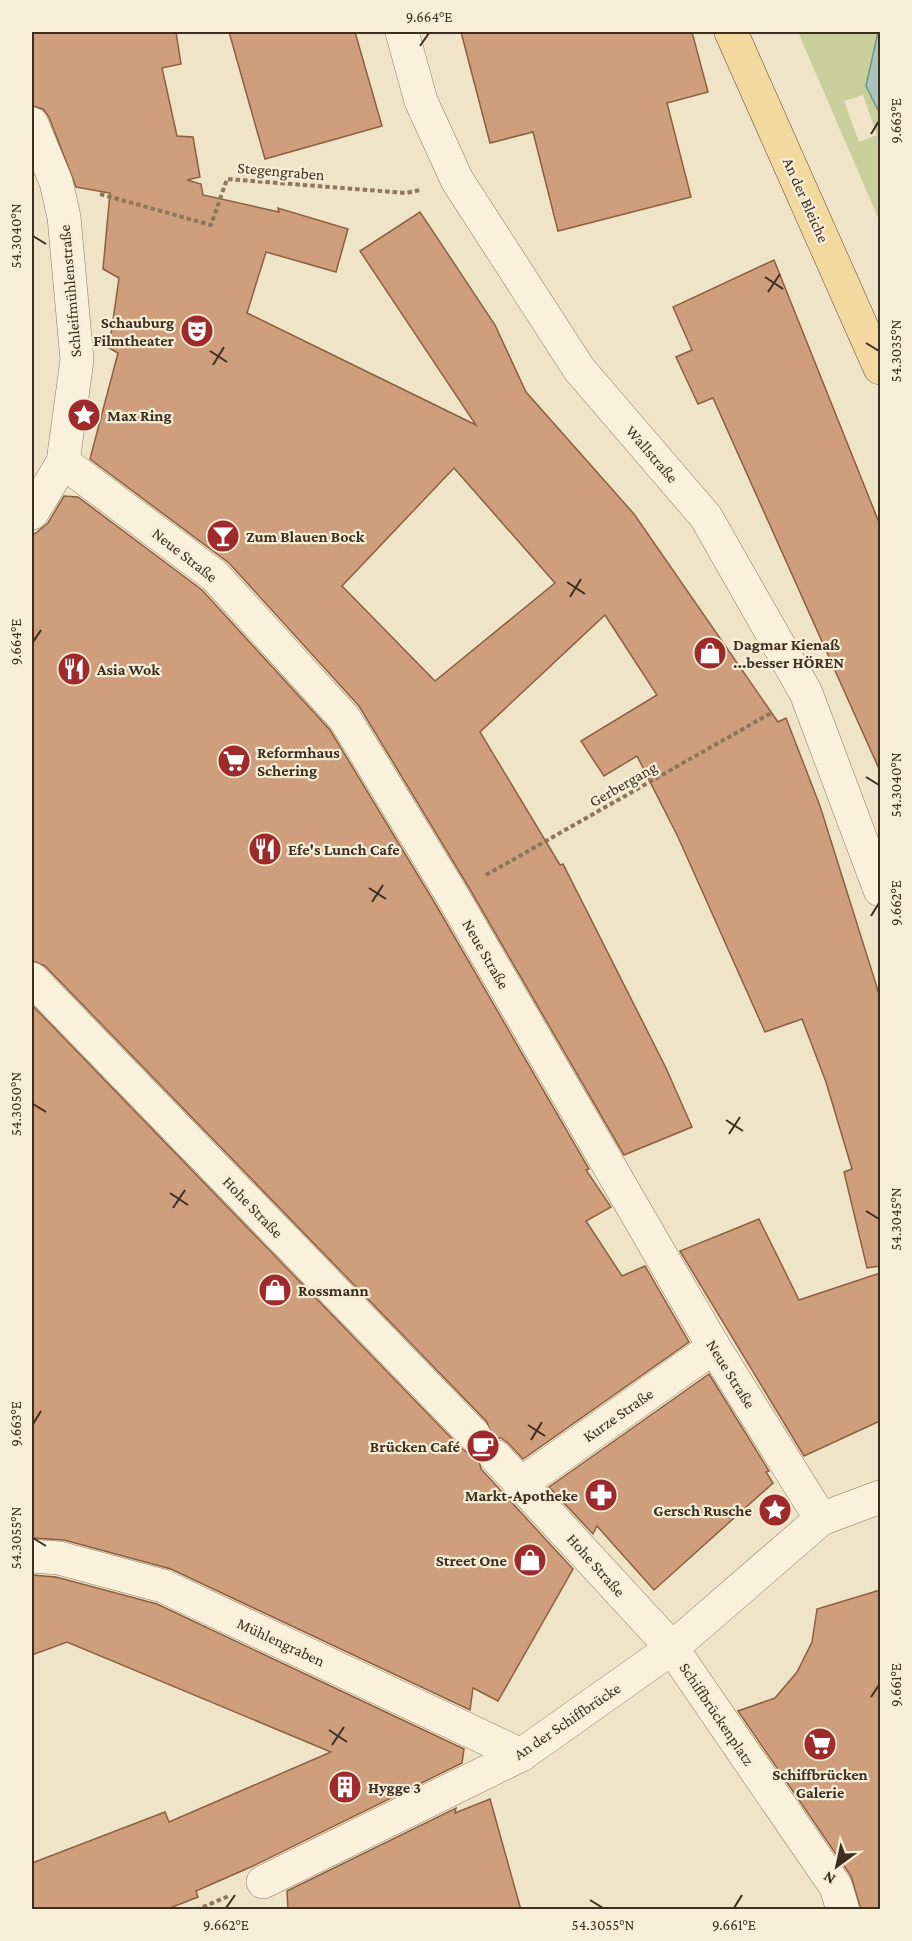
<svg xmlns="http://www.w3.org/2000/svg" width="912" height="1941" font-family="'Crimson Pro',serif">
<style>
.green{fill:#c9cf9b;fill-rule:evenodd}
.water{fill:#a9c4bc;stroke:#6f938a;stroke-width:1.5}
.building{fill:#cf9f7d;stroke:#8d5f41;stroke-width:1.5;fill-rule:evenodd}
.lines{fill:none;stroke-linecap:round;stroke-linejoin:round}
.minor-casing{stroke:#8d765c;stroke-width:34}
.major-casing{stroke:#5b4430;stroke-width:34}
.path{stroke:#8d765c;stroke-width:4;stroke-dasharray:4.5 3;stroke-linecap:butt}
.minor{stroke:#faf1dc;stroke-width:33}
.major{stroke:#f3d9a0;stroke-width:33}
.ticks{fill:none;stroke:#3d2e20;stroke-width:2}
.labels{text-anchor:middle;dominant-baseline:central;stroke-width:4.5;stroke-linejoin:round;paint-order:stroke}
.street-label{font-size:16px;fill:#3d2e20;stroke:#f7eed8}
.poi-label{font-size:16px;font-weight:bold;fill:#3d2e20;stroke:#f7eed8;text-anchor:start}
.neatline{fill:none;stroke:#3d2e20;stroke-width:2}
.ticks-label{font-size:15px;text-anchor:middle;fill:#3d2e20}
</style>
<rect width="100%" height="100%" fill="#f0e4c8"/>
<path class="green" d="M798,32H878L866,86L880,114V222ZM863,95L877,135L859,142L844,101Z"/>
<polygon class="water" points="878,32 880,32 880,114 866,86"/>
<g class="building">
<path d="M32,32H176L181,64L162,68L177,136L193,137L200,177L187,180L201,184L203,195L279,212L278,208L348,229L336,272L266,252L247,313L476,425L360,251L420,212L495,325L526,392L634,514L778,722L786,718L820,806L880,997V1266L867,1268L844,1172L852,1169L826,1082L802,1019L765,1032L678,837L637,756L604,776L581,741L657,695L605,615L480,732L560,865L563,864L666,1068L692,1127L624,1155L468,886L359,706L229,563L90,459L118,353L109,348L119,278L103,269L110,193L76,187L49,117L43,109L32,106ZM454,468L555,583L435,681L342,586Z"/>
<polygon points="229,32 355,32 382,126 265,159"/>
<polygon points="461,32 692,32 708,92 667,103 691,197 558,231 533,132 490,143"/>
<polygon points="774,260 880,525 880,771 713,398 698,404 676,357 692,350 673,307"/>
<polygon points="64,496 78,497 202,590 330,730 436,905 589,1169 586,1170 611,1207 586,1221 622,1276 645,1266 689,1342 523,1459 508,1443 501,1438 492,1438 487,1422 45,966 32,961 32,536 48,523"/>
<polygon points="32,1005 461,1448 468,1453 477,1453 481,1469 573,1569 498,1701 473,1688 470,1710 171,1569 64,1540 32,1538"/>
<polygon points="759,1219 799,1300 880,1273 880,1421 804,1456 680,1251"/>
<polygon points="709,1374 769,1471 766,1472 773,1483 654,1590 597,1526 593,1534 549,1487"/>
<polygon points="32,1575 56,1577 157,1604 464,1749 462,1763 253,1866 196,1891 198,1897 165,1910 32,1910 32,1863 165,1812 169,1822 331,1752 67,1642 32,1655"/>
<polygon points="880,1590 880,1910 861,1910 851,1876 738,1711 775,1698 797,1672 812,1642 817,1609"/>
<polygon points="490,1799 521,1910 288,1910 287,1891 456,1808 455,1813"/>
</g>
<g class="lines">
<g class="minor-casing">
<g id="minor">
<polyline points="402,32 421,101 457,180 579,369 706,517 806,693 880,890"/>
<polyline points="32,124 56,182 64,217 77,360 63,462 32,513"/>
<polyline points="63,462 215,576 345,719 452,895 714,1347 821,1519"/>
<polyline points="32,979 474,1435"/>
<polyline points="495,1456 672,1648 836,1887 843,1910"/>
<polyline points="522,1483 714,1347"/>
<polyline points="32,1556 59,1558 163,1586 521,1755"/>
<polyline points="263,1882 521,1755 672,1648 821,1519 880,1497"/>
</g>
</g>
<g class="major-casing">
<polyline id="major" points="731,32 880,368"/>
</g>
<g class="path">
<polyline points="100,194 211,225 227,179 406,193 420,190"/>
<polyline points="486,875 771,713"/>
<polyline points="196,1910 229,1896"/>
</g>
<use href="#minor" class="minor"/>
<use href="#major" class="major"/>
</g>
<path class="ticks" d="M420,46L429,33M871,134L879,121M33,236L46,244M765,277L783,289M768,292L780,274M866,343L879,351M210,351L227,362M213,365L224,347M567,582L585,594M570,597L581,579M33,642L41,630M866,777L879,785M369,888L386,899M372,902L383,885M871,916L879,903M33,1104L46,1112M726,1120L743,1131M729,1134L740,1117M170,1193L188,1205M173,1208L185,1190M866,1211L879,1219M33,1424L41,1411M528,1425L545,1436M531,1440L542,1422M33,1538L46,1546M871,1697L879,1685M329,1730L347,1742M332,1745L344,1727M590,1900L603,1908M226,1908L235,1895M734,1908L742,1895"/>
<defs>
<g id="theatre-disc" transform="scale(1.725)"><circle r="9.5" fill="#9e2a2b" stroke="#f7eed8"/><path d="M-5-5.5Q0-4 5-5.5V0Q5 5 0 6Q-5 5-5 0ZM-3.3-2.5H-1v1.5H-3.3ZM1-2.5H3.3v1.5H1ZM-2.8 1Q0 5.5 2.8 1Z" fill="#fff"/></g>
<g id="sight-disc" transform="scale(1.725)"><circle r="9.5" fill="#9e2a2b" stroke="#f7eed8"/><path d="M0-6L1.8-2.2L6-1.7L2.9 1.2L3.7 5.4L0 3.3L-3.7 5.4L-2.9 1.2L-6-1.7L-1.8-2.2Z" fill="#fff"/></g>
<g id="bar-disc" transform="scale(1.725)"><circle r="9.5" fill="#9e2a2b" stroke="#f7eed8"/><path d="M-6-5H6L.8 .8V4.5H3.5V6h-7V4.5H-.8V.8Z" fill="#fff"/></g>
<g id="shop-disc" transform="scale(1.725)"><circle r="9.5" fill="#9e2a2b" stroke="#f7eed8"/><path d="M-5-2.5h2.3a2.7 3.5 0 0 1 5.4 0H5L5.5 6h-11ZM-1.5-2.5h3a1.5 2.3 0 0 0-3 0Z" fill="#fff"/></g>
<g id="restaurant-disc" transform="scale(1.725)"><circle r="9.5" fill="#9e2a2b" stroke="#f7eed8"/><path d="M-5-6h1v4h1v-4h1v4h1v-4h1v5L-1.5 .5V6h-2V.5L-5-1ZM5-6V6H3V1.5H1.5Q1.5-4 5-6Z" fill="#fff"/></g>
<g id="supermarket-disc" transform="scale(1.725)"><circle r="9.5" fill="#9e2a2b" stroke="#f7eed8"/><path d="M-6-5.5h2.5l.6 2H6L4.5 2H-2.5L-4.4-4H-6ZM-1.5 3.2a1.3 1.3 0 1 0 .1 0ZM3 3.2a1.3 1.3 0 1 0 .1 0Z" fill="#fff"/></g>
<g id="cafe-disc" transform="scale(1.725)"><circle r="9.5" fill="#9e2a2b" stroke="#f7eed8"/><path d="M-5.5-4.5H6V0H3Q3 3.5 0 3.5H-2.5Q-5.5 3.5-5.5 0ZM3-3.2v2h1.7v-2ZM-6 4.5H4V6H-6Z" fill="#fff"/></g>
<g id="pharmacy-disc" transform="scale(1.725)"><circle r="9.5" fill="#9e2a2b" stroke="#f7eed8"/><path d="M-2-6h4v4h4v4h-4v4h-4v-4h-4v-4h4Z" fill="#fff"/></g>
<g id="building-disc" transform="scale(1.725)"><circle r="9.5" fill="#9e2a2b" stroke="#f7eed8"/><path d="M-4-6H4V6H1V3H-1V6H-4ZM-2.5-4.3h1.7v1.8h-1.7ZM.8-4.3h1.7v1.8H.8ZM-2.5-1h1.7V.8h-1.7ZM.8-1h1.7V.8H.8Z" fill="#fff"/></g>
</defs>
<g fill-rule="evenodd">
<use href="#theatre-disc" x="197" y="331"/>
<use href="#sight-disc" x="84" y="415"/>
<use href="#bar-disc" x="223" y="536"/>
<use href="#shop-disc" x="710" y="653"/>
<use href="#restaurant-disc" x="74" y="669"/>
<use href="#supermarket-disc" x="234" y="761"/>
<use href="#restaurant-disc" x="265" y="849"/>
<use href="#shop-disc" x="275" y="1290"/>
<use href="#cafe-disc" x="483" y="1446"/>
<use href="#pharmacy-disc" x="601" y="1495"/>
<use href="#sight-disc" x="775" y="1510"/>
<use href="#shop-disc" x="530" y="1560"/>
<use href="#supermarket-disc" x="820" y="1744"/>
<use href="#building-disc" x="345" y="1787"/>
</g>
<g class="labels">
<g class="street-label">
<text transform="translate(281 171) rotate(5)">Stegengraben</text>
<text transform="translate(806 200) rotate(66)">An der Bleiche</text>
<text transform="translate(70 291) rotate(-95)">Schleifmühlenstraße</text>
<text transform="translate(652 454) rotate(49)">Wallstraße</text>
<text transform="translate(185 555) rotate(38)">Neue Straße</text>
<text transform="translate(623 784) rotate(-30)">Gerbergang</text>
<text transform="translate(486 954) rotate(60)">Neue Straße</text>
<text transform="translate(253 1207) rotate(46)">Hohe Straße</text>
<text transform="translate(731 1374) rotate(58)">Neue Straße</text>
<text transform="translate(618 1415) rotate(-35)">Kurze Straße</text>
<text transform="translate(596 1565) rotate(48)">Hohe Straße</text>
<text transform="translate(281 1642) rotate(25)">Mühlengraben</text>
<text transform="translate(717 1714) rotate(56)">Schiffbrückenplatz</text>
<text transform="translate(567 1721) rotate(-34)">An der Schiffbrücke</text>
</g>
<g class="poi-label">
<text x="174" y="322" text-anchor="end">Schauburg<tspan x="174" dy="18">Filmtheater</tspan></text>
<text x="107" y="415">Max Ring</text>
<text x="246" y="536">Zum Blauen Bock</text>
<text x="733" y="644">Dagmar Kienaß<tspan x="733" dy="18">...besser HÖREN</tspan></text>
<text x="97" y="669">Asia Wok</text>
<text x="257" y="752">Reformhaus<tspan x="257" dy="18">Schering</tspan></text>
<text x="288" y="849">Efe's Lunch Cafe</text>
<text x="298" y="1290">Rossmann</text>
<text x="460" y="1446" text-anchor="end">Brücken Café</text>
<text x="578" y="1495" text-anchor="end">Markt-Apotheke</text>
<text x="752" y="1510" text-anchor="end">Gersch Rusche</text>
<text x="507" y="1560" text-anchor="end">Street One</text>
<text x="820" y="1774" text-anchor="middle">Schiffbrücken<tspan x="820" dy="18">Galerie</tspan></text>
<text x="368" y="1787">Hygge 3</text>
</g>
</g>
<rect width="912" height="1941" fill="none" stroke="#f7eed8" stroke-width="66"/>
<g transform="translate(837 1866) rotate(213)" stroke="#f7eed8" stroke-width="4.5" paint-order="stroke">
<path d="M0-4.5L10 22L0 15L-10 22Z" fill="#3d2e20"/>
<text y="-9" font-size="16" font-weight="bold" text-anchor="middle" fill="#3d2e20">N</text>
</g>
<rect x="33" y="33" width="846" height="1875" class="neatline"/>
<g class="ticks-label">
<text x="429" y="22">9.664°E</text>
<text transform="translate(896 121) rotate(-90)" y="5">9.663°E</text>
<text transform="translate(16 236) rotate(-90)" y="5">54.3040°N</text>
<text transform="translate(896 351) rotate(-90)" y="5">54.3035°N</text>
<text transform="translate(16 642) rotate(-90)" y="5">9.664°E</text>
<text transform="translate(896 785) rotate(-90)" y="5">54.3040°N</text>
<text transform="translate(896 903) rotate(-90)" y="5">9.662°E</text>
<text transform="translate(16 1104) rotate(-90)" y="5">54.3050°N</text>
<text transform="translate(896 1219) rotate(-90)" y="5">54.3045°N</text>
<text transform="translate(16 1424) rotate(-90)" y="5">9.663°E</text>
<text transform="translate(16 1538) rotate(-90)" y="5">54.3055°N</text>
<text transform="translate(896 1685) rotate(-90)" y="5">9.661°E</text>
<text x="226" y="1930">9.662°E</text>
<text x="603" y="1930">54.3055°N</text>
<text x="734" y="1930">9.661°E</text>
</g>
</svg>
